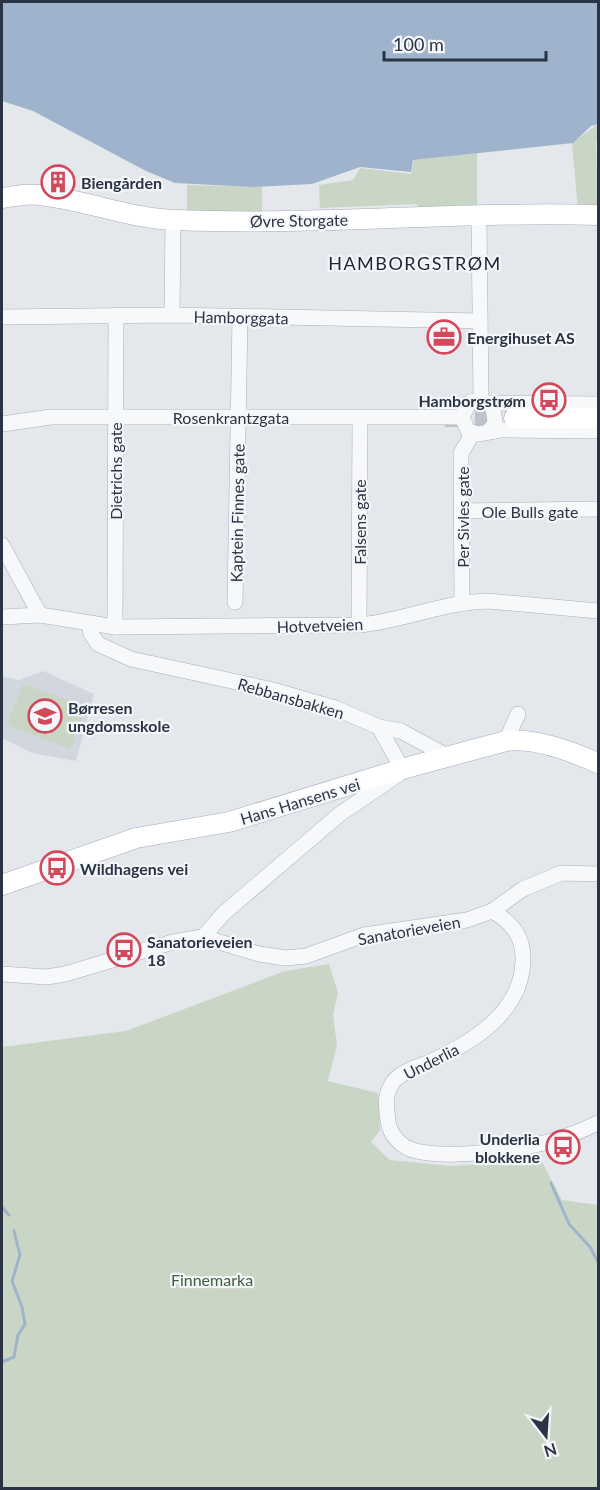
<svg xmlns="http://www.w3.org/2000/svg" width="600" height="1490" font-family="Lato,sans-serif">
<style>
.built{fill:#d2d6de}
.green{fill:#c9d6c5}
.water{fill:#9fb4cc}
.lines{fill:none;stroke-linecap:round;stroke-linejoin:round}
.stream{stroke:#9fb4cc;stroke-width:3}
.major-tunnel{stroke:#bfc3cb;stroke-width:20;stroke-dasharray:20 10;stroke-linecap:butt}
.minor-casing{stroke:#a9aeb7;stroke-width:16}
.major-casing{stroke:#a3abb8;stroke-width:21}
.minor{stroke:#f7f8fa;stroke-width:15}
.major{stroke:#fff;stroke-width:20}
.labels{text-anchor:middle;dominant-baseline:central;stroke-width:4.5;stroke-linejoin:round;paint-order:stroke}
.poi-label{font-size:16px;font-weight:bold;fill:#2b3445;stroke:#f4f6f9;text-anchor:start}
.street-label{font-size:16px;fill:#2b3445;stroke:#f4f6f9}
.park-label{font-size:16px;fill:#3f6138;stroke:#f4f6f9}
.neighbourhood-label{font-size:18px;letter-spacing:1.5px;fill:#1d2536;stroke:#f4f6f9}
</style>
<rect width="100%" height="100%" fill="#e4e7ec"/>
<polygon class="built" points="43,671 94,694 76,761 32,753 2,738 2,676 19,680"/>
<g class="green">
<polygon points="598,124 598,141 596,142 598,209 578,209 572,143"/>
<polygon points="477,153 477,210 420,211 417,204 320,208 319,185 353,180 360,168 411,174 414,160"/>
<polygon points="187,185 262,187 262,213 187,212"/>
<polygon points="23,684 86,707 70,749 7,725"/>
<polygon points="329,964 338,993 333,1015 337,1045 328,1081 378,1093 380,1130 371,1142 390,1160 451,1166 541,1160 562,1200 598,1205 598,1488 2,1488 2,1047 126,1031 285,971"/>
</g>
<polygon class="water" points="2,2 598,2 598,124 591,126 573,143 413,160 411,172 360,167 312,184 253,187 175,183 146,171 33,111 2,101"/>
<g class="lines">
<g class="stream">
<polyline points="551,1183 569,1224 590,1247 598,1262"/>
<polyline points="2,1207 9,1215"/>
<polyline points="2,1362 14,1357 18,1335 25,1324 22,1307 12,1281 20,1255 14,1231"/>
</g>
<polyline class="major-tunnel" points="445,417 511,418"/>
<g class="minor-casing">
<g id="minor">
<polyline points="479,216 481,400"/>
<polyline points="172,315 173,220"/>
<polyline points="2,317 172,315 480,321"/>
<polyline points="489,403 598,404"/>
<polyline points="2,424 51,417 462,417"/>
<polyline points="488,432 495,423 493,407 481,400 470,402 462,417 468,431 478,434 501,430 598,431"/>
<polyline points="462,511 598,509"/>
<polyline points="2,545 40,615"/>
<polyline points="235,602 240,317"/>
<polyline points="462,604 461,453 473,433"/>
<path d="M2,617L40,615L115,627L359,625C402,621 444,602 488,601L598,611"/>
<polyline points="89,624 91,634 98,644 131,659 273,690 335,708 379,727 401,731 447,756"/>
<polyline points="359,625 360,418"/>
<polyline points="115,627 116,315"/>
<polyline points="506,741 518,714"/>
<path d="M492,911C512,922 524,937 523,961C521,1014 472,1042 430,1062C419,1066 401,1072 394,1081C384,1093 386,1106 388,1120C389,1135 402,1148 416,1151C447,1158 499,1152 530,1146C553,1142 577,1133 598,1123"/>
<polyline points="203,937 224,913 340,814 399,774 402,769 379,727"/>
<polyline points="2,974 47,977 65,974 173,942 203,937 259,954 286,958 306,956 364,935 467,920 492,911 523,889 561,873 598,874"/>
</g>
</g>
<g class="major-casing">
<g id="major">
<path d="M2,198C13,197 26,193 38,195C84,199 129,219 176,220C317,226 458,211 598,215"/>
<polyline points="514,418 598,418"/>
<path d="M2,885L136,838L229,822L402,769L506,741C535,737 573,752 598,763"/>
</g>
</g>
<use href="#minor" class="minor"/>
<use href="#major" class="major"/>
</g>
<defs>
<g id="building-ring" transform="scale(1.725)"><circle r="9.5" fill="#f4f6f9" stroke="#d1495b" stroke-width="1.5"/><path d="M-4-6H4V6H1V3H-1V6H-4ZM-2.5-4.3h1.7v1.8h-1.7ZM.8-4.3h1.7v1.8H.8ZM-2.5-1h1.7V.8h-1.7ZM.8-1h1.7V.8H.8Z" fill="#d1495b"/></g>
<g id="office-ring" transform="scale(1.725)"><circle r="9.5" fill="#f4f6f9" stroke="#d1495b" stroke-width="1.5"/><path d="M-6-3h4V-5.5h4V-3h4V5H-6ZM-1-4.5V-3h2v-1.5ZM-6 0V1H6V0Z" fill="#d1495b"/></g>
<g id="bus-ring" transform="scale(1.725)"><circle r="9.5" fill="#f4f6f9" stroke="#d1495b" stroke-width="1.5"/><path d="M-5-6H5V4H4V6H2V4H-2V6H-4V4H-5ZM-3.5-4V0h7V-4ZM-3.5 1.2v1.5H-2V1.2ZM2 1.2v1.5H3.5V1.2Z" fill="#d1495b"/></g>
<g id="school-ring" transform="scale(1.725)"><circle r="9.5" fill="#f4f6f9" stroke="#d1495b" stroke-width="1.5"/><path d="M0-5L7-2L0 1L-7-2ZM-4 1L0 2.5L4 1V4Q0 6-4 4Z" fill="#d1495b"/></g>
</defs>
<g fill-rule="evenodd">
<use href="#building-ring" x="58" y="182"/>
<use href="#office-ring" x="444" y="337"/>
<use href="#bus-ring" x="549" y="400"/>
<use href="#school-ring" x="45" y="716"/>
<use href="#bus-ring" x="57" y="868"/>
<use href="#bus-ring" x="124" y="950"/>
<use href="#bus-ring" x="563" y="1147"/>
</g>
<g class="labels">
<g class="poi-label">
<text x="81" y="182">Biengården</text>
<text x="467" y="337">Energihuset AS</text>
<text x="526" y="400" text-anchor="end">Hamborgstrøm</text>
<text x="68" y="707">Børresen<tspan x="68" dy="18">ungdomsskole</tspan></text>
<text x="80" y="868">Wildhagens vei</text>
<text x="147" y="941">Sanatorieveien<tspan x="147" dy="18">18</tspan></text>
<text x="540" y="1138" text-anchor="end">Underlia<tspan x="540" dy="18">blokkene</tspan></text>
</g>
<g class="street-label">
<text transform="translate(299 220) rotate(-1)">Øvre Storgate</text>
<text transform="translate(241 317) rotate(1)">Hamborggata</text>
<text x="231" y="417">Rosenkrantzgata</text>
<text transform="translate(115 471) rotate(-90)">Dietrichs gate</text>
<text x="530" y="511">Ole Bulls gate</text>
<text transform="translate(237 513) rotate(-89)">Kaptein Finnes gate</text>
<text transform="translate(462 517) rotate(-90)">Per Sivles gate</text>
<text transform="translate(359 522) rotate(-90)">Falsens gate</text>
<text transform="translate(320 625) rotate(-2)">Hotvetveien</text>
<text transform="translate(291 698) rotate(16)">Rebbansbakken</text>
<text transform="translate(300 801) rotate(-17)">Hans Hansens vei</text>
<text transform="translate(409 930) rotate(-10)">Sanatorieveien</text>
<text transform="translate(431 1061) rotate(-27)">Underlia</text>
</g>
<g class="park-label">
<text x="212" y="1279">Finnemarka</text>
</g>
<g class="neighbourhood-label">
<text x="415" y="263">HAMBORGSTRØM</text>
</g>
</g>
<rect width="600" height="1490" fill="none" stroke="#2b3445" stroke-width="6"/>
<g transform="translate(546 1436) rotate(163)" stroke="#f4f6f9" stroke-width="4.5" paint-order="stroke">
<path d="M0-4.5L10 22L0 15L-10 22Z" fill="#2b3445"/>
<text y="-9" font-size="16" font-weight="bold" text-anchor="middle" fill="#2b3445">N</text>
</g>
<path d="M384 51v9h162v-9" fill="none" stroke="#2b3445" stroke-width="3"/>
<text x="393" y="51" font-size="18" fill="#2b3445" stroke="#f4f6f9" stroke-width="4.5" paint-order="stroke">100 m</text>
</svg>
